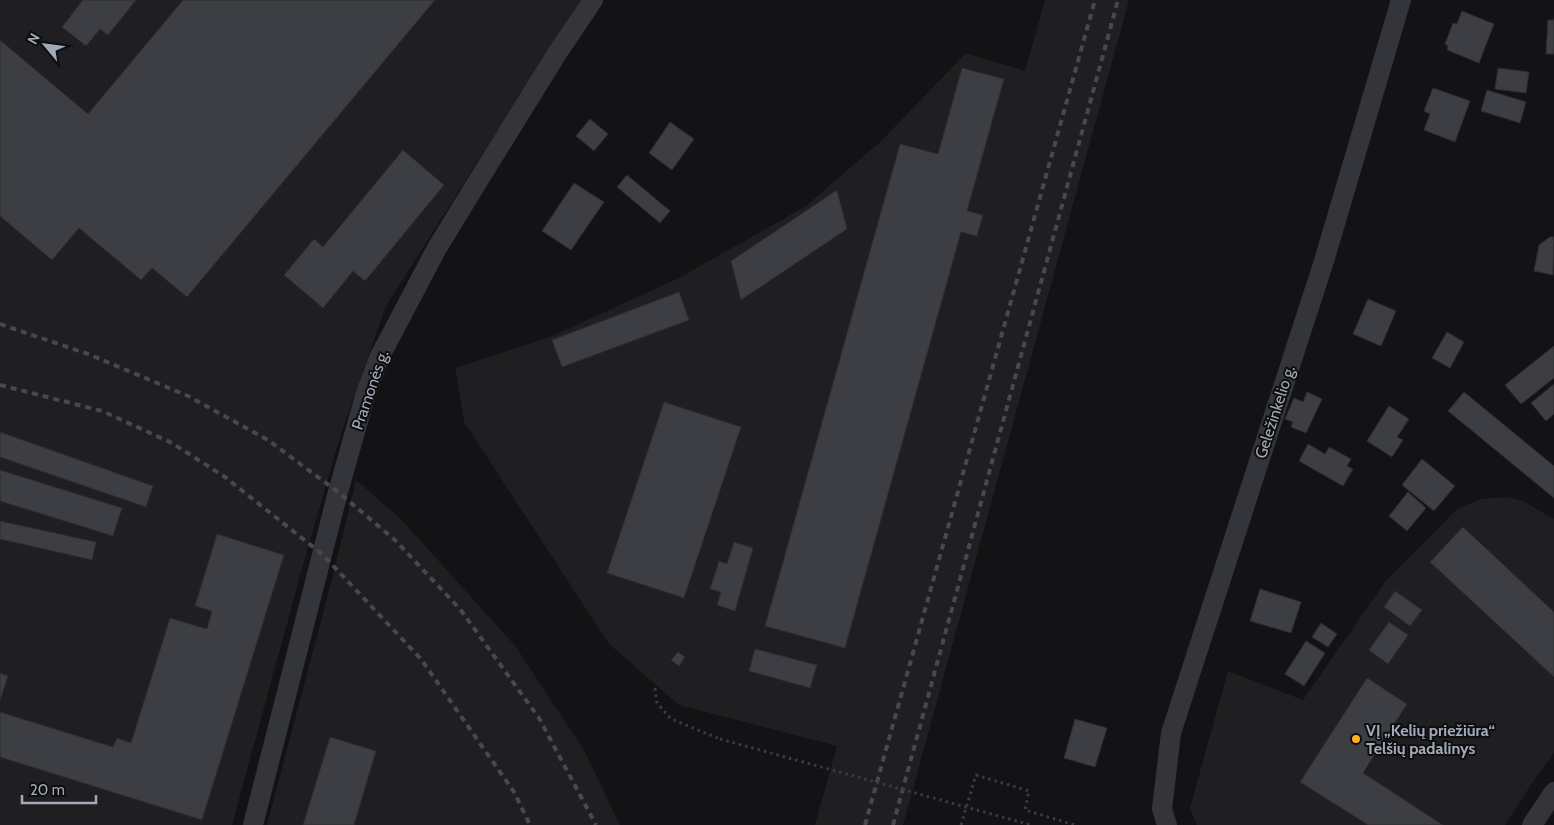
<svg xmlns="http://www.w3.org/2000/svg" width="1554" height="825" font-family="Cabin,sans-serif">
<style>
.built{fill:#1f1f22}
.building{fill:#3c3e43;stroke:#2d2d31}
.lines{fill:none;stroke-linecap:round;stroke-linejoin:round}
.path{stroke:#3a3c42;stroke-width:3;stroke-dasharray:2.5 4;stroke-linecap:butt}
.minor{stroke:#34353a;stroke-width:20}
.rail{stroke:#464950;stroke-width:4;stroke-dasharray:6 5;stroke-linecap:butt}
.path-bridge{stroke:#3a3c42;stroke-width:3;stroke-dasharray:2.5 4;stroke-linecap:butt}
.poi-dot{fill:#ffb021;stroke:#0e0e10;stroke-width:2}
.labels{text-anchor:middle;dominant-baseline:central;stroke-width:4;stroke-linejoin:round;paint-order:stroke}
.street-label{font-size:16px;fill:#a3aab7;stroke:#0e0e10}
.poi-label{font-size:16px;font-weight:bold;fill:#a3aab7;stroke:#0e0e10;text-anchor:start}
</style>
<rect width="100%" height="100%" fill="#131315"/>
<g class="built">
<polygon points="0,0 580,0 386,306 340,437 300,576 232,825 0,825"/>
<polygon points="1045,0 1129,0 903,825 815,825 837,746 679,705 609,644 464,422 455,368 550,337 679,278 806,206 881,141 966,53 1025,71"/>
<polygon points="356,480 400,518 516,647 584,750 620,825 267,825 332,579"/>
<polygon points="1507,497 1523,501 1554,519 1554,753 1536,777 1505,825 1197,825 1190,808 1228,671 1303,700 1385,582 1456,510 1480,499"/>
</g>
<g class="building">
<polygon points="83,0 136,0 108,35 100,29 86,46 62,27"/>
<polygon points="183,0 435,0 187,297 152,268 141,280 79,228 52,260 0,216 0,40 88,114"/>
<polygon points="1462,11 1494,24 1479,63 1447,50 1448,46 1445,44 1453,23 1457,24"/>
<polygon points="1548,20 1554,20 1554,54 1546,54"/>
<polygon points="962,68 1004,79 967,211 983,215 977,236 961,232 845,648 765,626 900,144 938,154"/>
<polygon points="1498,68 1529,72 1526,93 1495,89"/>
<polygon points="1433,88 1470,101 1455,142 1424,130 1430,114 1424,111"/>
<polygon points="1487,90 1526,102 1520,123 1481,111"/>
<polygon points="590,119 608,134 594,151 576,136"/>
<polygon points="670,122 694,139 672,170 649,153"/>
<polygon points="403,150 444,185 365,281 353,271 323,308 284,275 314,239 323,247"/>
<polygon points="627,175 670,211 660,223 617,187"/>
<polygon points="574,183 604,202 571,250 542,231"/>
<polygon points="837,190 847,229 741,300 731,261"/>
<polygon points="1550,237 1554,237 1553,275 1534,271 1539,245"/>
<polygon points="679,292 689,320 562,367 552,340"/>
<polygon points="1368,299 1396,311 1381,346 1353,334"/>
<polygon points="1447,332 1464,342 1450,368 1432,358"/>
<polygon points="1554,346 1554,378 1521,404 1505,385"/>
<polygon points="1554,384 1554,414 1546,421 1531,403"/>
<polygon points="1307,392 1322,399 1306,433 1291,427 1293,422 1285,419 1294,398 1303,402"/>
<polygon points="1464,392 1554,466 1554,498 1448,411"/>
<polygon points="664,402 741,427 684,598 607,573"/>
<polygon points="1389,406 1409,419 1397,437 1403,440 1392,457 1367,441"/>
<polygon points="0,432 153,486 146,507 0,457"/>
<polygon points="1308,444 1325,454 1329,447 1351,459 1347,466 1353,469 1343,486 1299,461"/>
<polygon points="1422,459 1455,486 1434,511 1402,485"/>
<polygon points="0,470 122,508 113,536 0,501"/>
<polygon points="1408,492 1426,508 1407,531 1389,516"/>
<polygon points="0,521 96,542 92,560 0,539"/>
<polygon points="1463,527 1554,612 1554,677 1430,562"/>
<polygon points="217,534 284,555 202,820 0,757 0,712 113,747 117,738 131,743 170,618 207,629 212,611 195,606"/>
<polygon points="734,542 753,548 735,611 717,605 721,592 710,589 719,561 727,564"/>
<polygon points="1260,589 1301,602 1291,633 1250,621"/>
<polygon points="1395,591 1422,610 1410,626 1384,607"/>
<polygon points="1389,622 1408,635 1388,664 1369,650"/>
<polygon points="1321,623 1337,634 1328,647 1312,637"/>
<polygon points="1306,641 1325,653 1304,686 1285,674"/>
<polygon points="755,649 817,665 810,688 749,671"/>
<polygon points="678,652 685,657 679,666 671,660"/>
<polygon points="0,673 8,676 0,700"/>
<polygon points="1367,678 1407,704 1363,773 1443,825 1368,825 1300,782"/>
<polygon points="1075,719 1107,728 1095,767 1064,758"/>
<polygon points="330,737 376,751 354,825 303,825"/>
</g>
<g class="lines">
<g class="path">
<polyline points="655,688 657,703 671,719 720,739"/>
<polyline points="961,825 976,775 1029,791 1025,810 1075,825"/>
</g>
<g class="minor">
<polyline points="253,825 338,492 366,393 379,358 437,248 478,181 556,55 593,0"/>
<polyline points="1167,825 1162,809 1171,733 1324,261 1401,0"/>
<polyline points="1532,825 1554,792"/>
</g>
<g class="rail">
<polyline points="0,324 88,354 188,396 268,440 338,492 395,540 460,609 539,718 596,825"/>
<polyline points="0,385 102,411 172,443 225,477 322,554 421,659 514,792 530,825"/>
<polyline points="865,825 1095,0"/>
<polyline points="893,825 1118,0"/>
</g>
<polyline class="path-bridge" points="720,739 1031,825"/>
</g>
<circle class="poi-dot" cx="1356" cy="739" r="5"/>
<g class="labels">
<g class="street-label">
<text transform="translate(370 390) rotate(-71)">Pramonės g.</text>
<text transform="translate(1275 412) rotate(-72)">Geležinkelio g.</text>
</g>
<g class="poi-label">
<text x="1366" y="730">VĮ „Kelių priežiūra“<tspan x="1366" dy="18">Telšių padalinys</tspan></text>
</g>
</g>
<g transform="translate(45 45) rotate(299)" stroke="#0e0e10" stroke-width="4" paint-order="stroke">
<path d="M0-4L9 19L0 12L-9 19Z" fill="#a3aab7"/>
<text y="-8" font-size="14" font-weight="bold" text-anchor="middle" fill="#a3aab7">N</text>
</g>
<path d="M22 795v8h74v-8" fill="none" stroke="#a3aab7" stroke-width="2.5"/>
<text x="30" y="795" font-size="15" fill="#a3aab7" stroke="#0e0e10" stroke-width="4" paint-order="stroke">20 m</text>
</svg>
